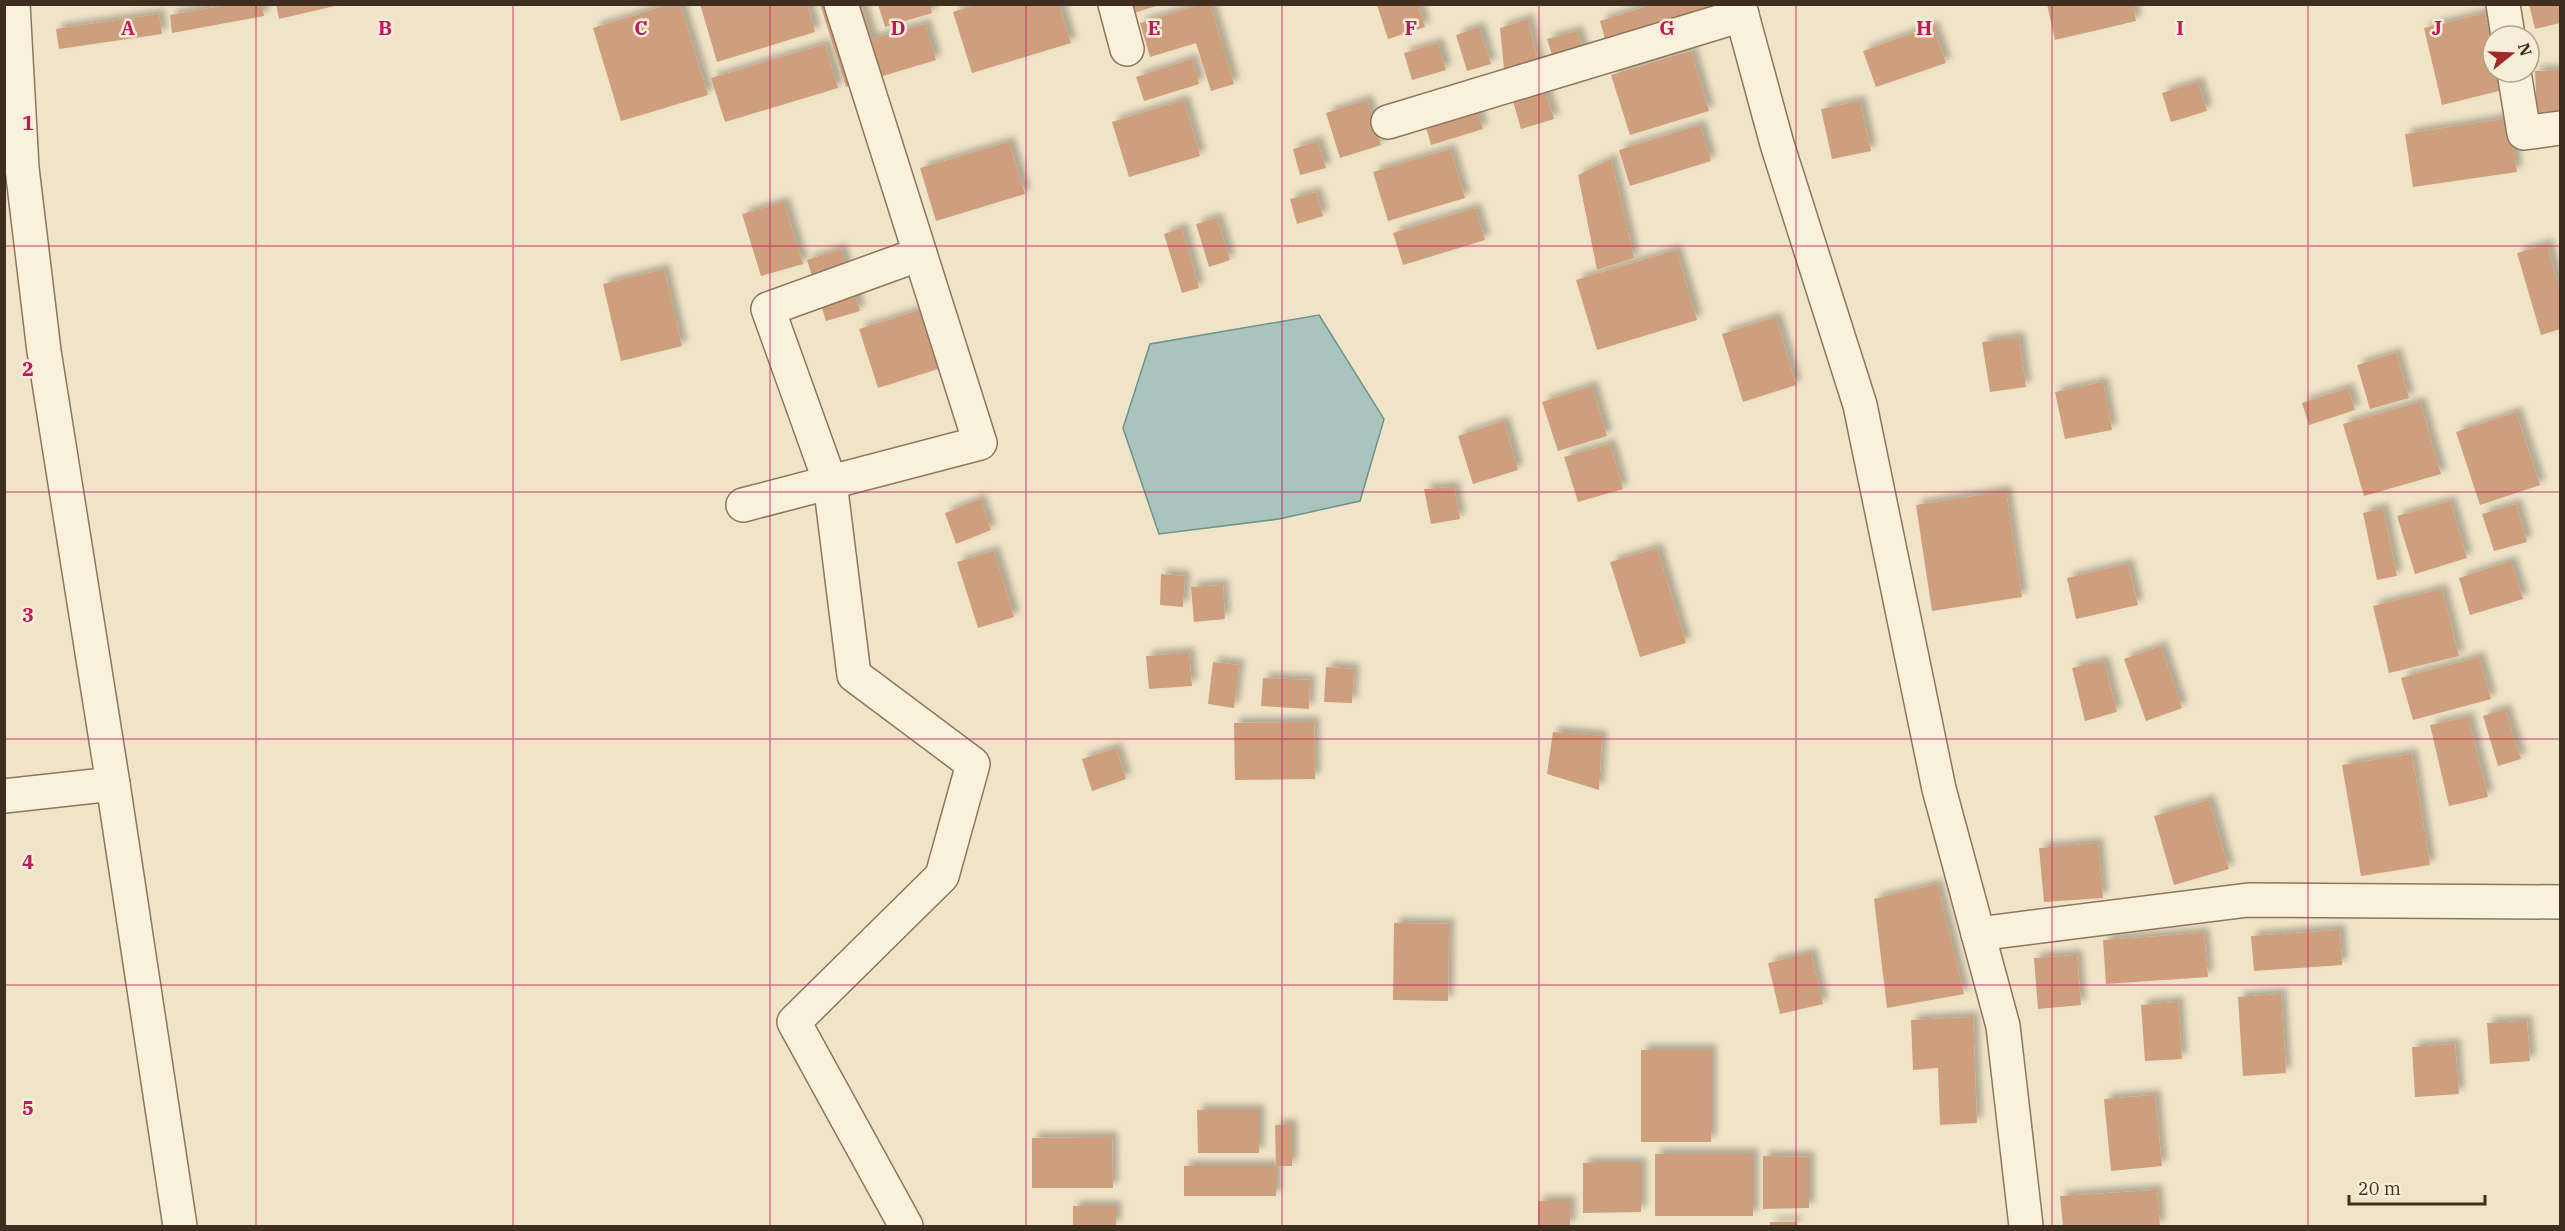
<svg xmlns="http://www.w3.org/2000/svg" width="2565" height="1231" font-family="'IBM Plex Serif',serif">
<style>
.water{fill:#a9c4bc;stroke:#6f938a;stroke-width:1.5}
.building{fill:#cf9f7d;filter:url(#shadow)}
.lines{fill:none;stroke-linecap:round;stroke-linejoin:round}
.minor-casing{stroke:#8d765c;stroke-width:36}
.minor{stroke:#faf1dc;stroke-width:33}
.grid{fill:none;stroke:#c2185b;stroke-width:1.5;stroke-opacity:0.55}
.grid-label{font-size:20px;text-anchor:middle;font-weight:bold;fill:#c2185b;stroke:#f7eed8;stroke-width:5;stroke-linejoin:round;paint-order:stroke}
</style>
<defs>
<filter id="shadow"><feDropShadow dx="5.5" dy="-5.5" stdDeviation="3" flood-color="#0004"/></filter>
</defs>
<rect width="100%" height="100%" fill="#f0e4c8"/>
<polygon class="water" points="1319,315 1384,419 1360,501 1279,519 1159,534 1123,428 1150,344"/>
<g class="building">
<polygon points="233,4 262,4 264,16 172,33 170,15"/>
<polygon points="276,4 339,4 339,5 279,19"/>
<polygon points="671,4 680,4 708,95 621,121 593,28"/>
<polygon points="700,4 807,4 815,32 717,62"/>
<polygon points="820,4 861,4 872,39 925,24 936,60 846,87"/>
<polygon points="878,4 930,4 932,13 885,27"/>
<polygon points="978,4 1059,4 1071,43 972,73 953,12"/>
<polygon points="1131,4 1159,4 1159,5 1134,13"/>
<polygon points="1202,4 1210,4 1234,84 1211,91 1196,43 1150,57 1140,23"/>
<polygon points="1654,4 1705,4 1713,30 1611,61 1600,21"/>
<polygon points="2047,4 2133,4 2136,21 2055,40"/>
<polygon points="2529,4 2560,4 2560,23 2535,29"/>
<polygon points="1377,5 1418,5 1425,27 1388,39"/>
<polygon points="2485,13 2493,48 2493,72 2499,72 2503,90 2442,105 2424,28"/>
<polygon points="159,14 162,34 59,49 56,29"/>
<polygon points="1528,19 1542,79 1505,79 1500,28"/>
<polygon points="1933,26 1946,63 1876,87 1863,51"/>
<polygon points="1479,27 1491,64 1467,71 1456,35"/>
<polygon points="1577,31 1592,79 1562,88 1547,39"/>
<polygon points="1438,43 1446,70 1412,80 1404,53"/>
<polygon points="825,44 838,88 725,122 711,78"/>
<polygon points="1691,51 1709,111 1630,135 1611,75"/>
<polygon points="1192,59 1199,84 1144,101 1136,77"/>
<polygon points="2560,70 2560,112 2537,114 2535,71"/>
<polygon points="1542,81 1554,119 1521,129 1510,91"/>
<polygon points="2198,82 2207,111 2171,122 2162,93"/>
<polygon points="1184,100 1200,156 1129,177 1112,122"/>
<polygon points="1367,100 1381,145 1340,158 1326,113"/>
<polygon points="1860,101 1871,151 1832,159 1821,109"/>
<polygon points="1475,105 1483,129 1431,145 1424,120"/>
<polygon points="2509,118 2517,172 2413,187 2405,134"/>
<polygon points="1700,125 1711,161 1630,186 1619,150"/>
<polygon points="1317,141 1326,168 1300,175 1293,149"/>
<polygon points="1009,142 1025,194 936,221 920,168"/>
<polygon points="1450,149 1465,198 1388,221 1373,172"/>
<polygon points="1611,159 1634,258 1597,270 1578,175"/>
<polygon points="1316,192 1323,216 1297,224 1290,199"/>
<polygon points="784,202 803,264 761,276 742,214"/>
<polygon points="1475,208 1485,240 1403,265 1393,233"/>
<polygon points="1217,218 1230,260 1209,267 1196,224"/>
<polygon points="1182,228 1199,288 1182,293 1164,234"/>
<polygon points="2547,244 2560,289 2560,329 2541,335 2517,253"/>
<polygon points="841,249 860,311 826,321 807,260"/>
<polygon points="1676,250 1697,320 1597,350 1576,280"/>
<polygon points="664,269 682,346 621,361 603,284"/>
<polygon points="920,310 938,369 878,388 859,329"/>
<polygon points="1776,317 1796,385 1743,402 1722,334"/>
<polygon points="2019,337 2026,387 1990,392 1982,342"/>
<polygon points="2396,353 2409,398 2370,409 2357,365"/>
<polygon points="2103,382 2112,430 2065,439 2055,392"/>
<polygon points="1592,386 1607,436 1558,451 1542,402"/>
<polygon points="2348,388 2355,410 2309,425 2302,403"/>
<polygon points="2420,402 2441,474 2364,496 2343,424"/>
<polygon points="2516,412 2540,485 2480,505 2456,432"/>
<polygon points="1504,421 1518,470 1473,484 1458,436"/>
<polygon points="1610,444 1623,489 1578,502 1564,457"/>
<polygon points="1454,487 1460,519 1431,524 1424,489"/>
<polygon points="2006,491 2022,597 1932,611 1916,505"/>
<polygon points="980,499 991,530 956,544 945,513"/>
<polygon points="2450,501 2467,558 2415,574 2397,516"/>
<polygon points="2516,504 2527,542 2494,551 2482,514"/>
<polygon points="2383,508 2397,576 2377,580 2363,513"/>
<polygon points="1657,548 1686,643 1640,657 1610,562"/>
<polygon points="994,551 1014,617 978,628 957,562"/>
<polygon points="2511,561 2523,599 2470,615 2459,578"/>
<polygon points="2128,564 2138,605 2076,619 2067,578"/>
<polygon points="1161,574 1185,576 1183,607 1160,605"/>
<polygon points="1223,585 1225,619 1194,622 1191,587"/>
<polygon points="2442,589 2459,656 2389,673 2373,606"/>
<polygon points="2161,646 2182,708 2146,721 2124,659"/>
<polygon points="1189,653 1192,686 1149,689 1146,656"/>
<polygon points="2479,657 2491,699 2413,720 2401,678"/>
<polygon points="2104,661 2117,712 2085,721 2072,668"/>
<polygon points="1213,662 1239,665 1234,708 1208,704"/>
<polygon points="1326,667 1354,669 1352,703 1324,702"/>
<polygon points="1263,678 1310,680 1309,709 1261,706"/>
<polygon points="2505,709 2521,759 2498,766 2483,716"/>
<polygon points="2468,717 2488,797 2449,806 2430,725"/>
<polygon points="1314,722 1315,779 1235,780 1234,723"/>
<polygon points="1553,732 1602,736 1599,790 1547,774"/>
<polygon points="1116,748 1126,779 1092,791 1082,759"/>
<polygon points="2412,754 2430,865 2361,876 2342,765"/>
<polygon points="2209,800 2229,869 2174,885 2154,816"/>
<polygon points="2098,843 2103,898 2044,902 2039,848"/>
<polygon points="1937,884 1964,994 1887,1008 1874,899"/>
<polygon points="1394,923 1449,924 1448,1001 1393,1000"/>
<polygon points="2340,930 2342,965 2254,971 2251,936"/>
<polygon points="2204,933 2208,977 2106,984 2103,940"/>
<polygon points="1811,953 1823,1004 1780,1014 1768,963"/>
<polygon points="2077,955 2081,1005 2038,1009 2034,958"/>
<polygon points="2281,994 2286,1073 2243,1076 2238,997"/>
<polygon points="2178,1002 2182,1059 2145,1061 2141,1005"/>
<polygon points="1973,1017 1977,1123 1940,1125 1938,1068 1913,1070 1911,1020"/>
<polygon points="2527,1021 2530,1061 2490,1064 2487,1023"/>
<polygon points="2455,1044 2459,1094 2415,1097 2412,1047"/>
<rect x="1641" y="1050" width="70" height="92"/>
<polygon points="2155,1095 2162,1166 2111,1171 2104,1099"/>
<polygon points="1197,1110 1259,1110 1259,1153 1198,1153"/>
<polygon points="1275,1125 1292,1125 1292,1166 1276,1166"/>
<polygon points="1112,1137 1113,1188 1032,1188 1032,1138"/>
<rect x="1655" y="1154" width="98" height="62"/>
<polygon points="1763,1156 1809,1157 1809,1208 1763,1209"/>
<polygon points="1583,1163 1641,1163 1641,1212 1583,1213"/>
<rect x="1184" y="1166" width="92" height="30"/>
<polygon points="2157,1190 2160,1226 2063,1226 2060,1196"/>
<rect x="1538" y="1201" width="32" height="25"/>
<rect x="1073" y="1206" width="43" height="20"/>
<rect x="1770" y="1222" width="27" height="4"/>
</g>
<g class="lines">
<g class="minor-casing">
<g id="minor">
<polyline points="13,4 22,168 44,351 113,784 180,1226"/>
<polyline points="1115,4 1127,49"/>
<polyline points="1739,4 1777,144 1860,405 1939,789 2003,1026 2026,1226"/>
<polyline points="2503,4 2508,36"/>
<polyline points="2514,72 2524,133 2560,128"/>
<polyline points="1388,122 1742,15"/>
<polyline points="743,505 980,443 841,4"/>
<polyline points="4,796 113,784"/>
<polyline points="1978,934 2248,900 2560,902"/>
<polyline points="906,1226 794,1022 942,876 973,764 854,675 830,482 768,309 920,254"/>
</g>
</g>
<use href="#minor" class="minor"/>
</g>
<path class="grid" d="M256,4V1226M513,4V1226M770,4V1226M1026,4V1226M1282,4V1226M1539,4V1226M1796,4V1226M2052,4V1226M2308,4V1226M4,246H2560M4,492H2560M4,739H2560M4,985H2560"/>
<g class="grid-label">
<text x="128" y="35">A</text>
<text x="385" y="35">B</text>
<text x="641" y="35">C</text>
<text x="898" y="35">D</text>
<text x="1154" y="35">E</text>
<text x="1411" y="35">F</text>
<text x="1667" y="35">G</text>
<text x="1924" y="35">H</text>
<text x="2180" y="35">I</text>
<text x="2437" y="35">J</text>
<text x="28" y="130">1</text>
<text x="28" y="376">2</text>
<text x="28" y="622">3</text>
<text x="28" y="869">4</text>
<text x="28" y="1115">5</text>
</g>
<rect width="2565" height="1231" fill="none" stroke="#3d2e20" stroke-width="12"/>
<g transform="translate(2511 54) rotate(72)"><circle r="28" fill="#f7eed8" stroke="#ada18e" stroke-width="1.5"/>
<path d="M0-4.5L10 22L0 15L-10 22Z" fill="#9e2a2b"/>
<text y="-9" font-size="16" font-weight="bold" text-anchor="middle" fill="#3d2e20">N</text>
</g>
<path d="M2349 1195v9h136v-9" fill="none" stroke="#3d2e20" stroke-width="3"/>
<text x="2358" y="1195" font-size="18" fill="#3d2e20" stroke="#f7eed8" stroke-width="4.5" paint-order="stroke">20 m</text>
</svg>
